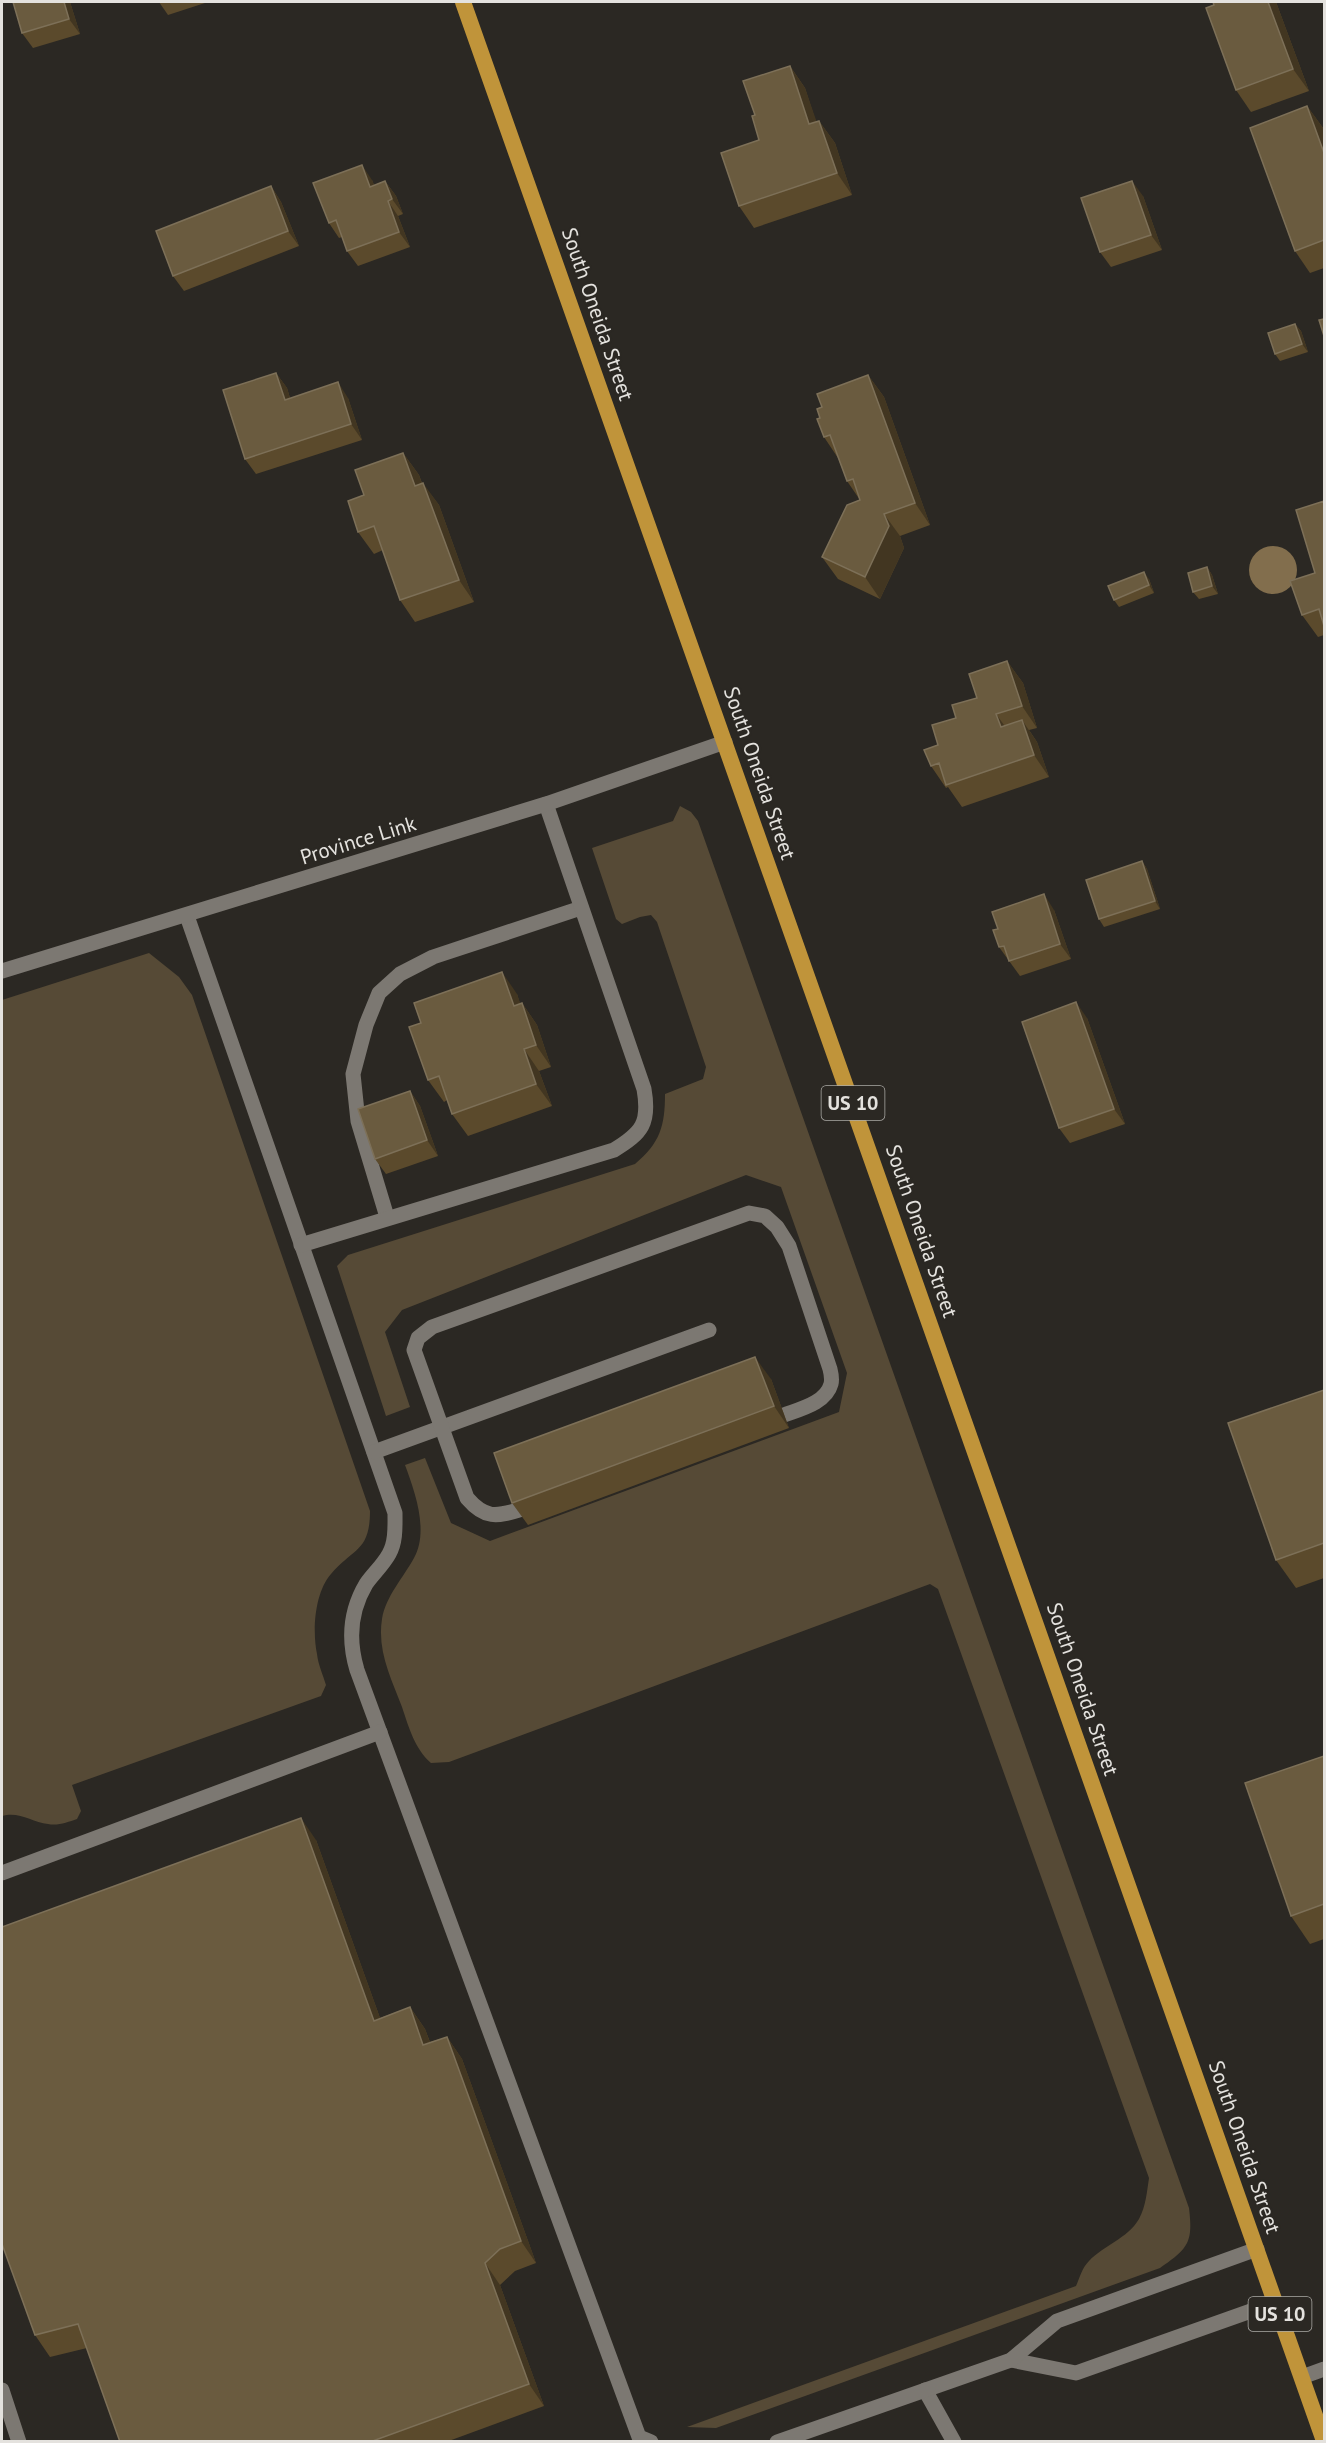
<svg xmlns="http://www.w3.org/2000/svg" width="1326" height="2443" font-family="'PT Sans',sans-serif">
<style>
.green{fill:#564a36}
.water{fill:#826e4d}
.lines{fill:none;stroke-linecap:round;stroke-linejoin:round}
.service{stroke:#7c7872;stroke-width:15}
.minor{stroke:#7c7872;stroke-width:15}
.trunk{stroke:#c0943a;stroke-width:16}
.wall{fill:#5b4a2c}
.shaded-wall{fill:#423621}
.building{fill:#6a5b3f;stroke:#7d7058;stroke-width:1.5}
.labels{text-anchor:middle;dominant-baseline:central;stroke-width:4.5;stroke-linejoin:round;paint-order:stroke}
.shield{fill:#2b2823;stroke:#acaaa6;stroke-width:1.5}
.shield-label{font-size:20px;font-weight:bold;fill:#e4e2de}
.street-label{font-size:21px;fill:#e4e2de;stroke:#2b2823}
</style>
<rect width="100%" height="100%" fill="#2b2823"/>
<g class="green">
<path d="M680,806L691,812L698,821L1189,2208C1193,2242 1189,2248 1160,2268L716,2428L687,2427L1076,2286C1080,2277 1082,2268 1089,2261C1104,2245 1127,2239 1139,2219C1146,2206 1147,2191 1149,2178L938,1589L930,1584L449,1762L431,1763C415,1749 409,1728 402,1707C391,1678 377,1651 382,1619C386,1596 403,1578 414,1558C429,1531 415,1492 405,1465L425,1458L451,1523L490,1541L839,1412L847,1373L781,1187L746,1175L402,1310L385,1332L410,1407L386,1416L337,1266L348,1255L635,1164C660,1143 665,1126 665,1094L703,1079L706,1067L657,922L651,915L640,917L622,924L616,919L592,848L673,821Z"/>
<path d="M149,953L179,977L192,995L370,1511C370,1552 353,1548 331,1574C315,1592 312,1630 317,1654C318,1664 323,1675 326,1685L321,1696L72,1785L81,1811L77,1819C68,1822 58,1826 48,1824C32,1822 19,1811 2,1816V1000Z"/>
</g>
<circle class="water" cx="1273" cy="570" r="24"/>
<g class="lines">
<g class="service">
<path d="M187,916L395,1513C395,1526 396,1542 389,1554C383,1565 373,1574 366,1584C350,1611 348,1640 357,1670L639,2437L651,2442"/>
<polyline points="387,1217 358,1121 353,1074 366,1025 379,993 400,974 433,957 581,908"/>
<path d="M301,1245L614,1150C642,1133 650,1123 644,1089L546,804"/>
<polyline points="374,1452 709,1330"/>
<path d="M522,1509C496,1517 485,1519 467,1498L414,1350L418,1338L432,1327L749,1213L765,1216L777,1227L789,1246L830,1369C831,1373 832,1380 831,1384C826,1403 800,1409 784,1415"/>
<polyline points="2,1873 380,1732"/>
<polyline points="1011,2360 1076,2373 1276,2302"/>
<polyline points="1302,2377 1324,2369"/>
<polyline points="2,2390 19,2442"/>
<polyline points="925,2390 954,2442"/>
<polyline points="777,2442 1011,2360 1057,2321 1257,2249"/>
</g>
<polyline class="minor" points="2,971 546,804 725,742"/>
<polyline class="trunk" points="463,2 1324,2441"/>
</g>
<g class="wall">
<polygon points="13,2 70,2 80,34 33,48 22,33"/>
<polygon points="159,2 208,2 168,15"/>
<polygon points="1276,2 1309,91 1251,112 1236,90 1214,5"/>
<polygon points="790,66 805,88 816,122 819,121 835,143 852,195 754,228 739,206 759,140 755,115"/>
<polygon points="1307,106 1323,128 1324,133 1324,268 1310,273 1295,251"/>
<polygon points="372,180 374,185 385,181 396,196 403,214 398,216 410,247 358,266 347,251 342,237 339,238 329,223"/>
<polygon points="271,186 281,202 299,246 184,291 173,276"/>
<polygon points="1143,196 1162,250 1111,267 1100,252"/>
<polygon points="1295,324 1301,331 1308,352 1280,361 1275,354"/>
<polygon points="276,373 287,388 290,398 348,398 362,440 256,474 245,459"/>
<polygon points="868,375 884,397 930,525 900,536 904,548 880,599 838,579 822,557 860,500 847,481 838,458 824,437 820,418 822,407"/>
<polygon points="403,453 419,475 422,483 439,505 474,602 415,622 400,600 383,550 374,554 358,532 364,495"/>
<polygon points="1324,501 1324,635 1318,637 1302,615 1315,573"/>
<polygon points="1207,567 1212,575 1218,594 1199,599 1193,592"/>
<polygon points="1149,579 1154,593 1119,607 1114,600"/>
<polygon points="1007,661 1023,683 1037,728 1029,730 1037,742 1049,777 962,807 948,787 946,788 931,766 956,718 977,698"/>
<polygon points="1142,861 1147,869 1160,909 1104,927 1099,919"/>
<polygon points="1054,910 1071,959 1020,976 999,947 998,929"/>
<polygon points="517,994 520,1004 522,1003 537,1025 551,1067 539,1071 552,1106 468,1136 452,1114 447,1100 444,1102 428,1080"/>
<polygon points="1087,1018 1125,1124 1070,1143 1059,1128"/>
<polygon points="410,1091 420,1106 438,1156 386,1174 375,1159"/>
<polygon points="771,1379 789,1428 528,1525 512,1503"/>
<polygon points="1324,1390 1324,1578 1296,1588 1276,1560"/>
<polygon points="1324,1756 1324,1939 1310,1944 1291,1916"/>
<polygon points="316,1840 380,2018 410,2007 425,2029 430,2042 447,2037 462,2059 536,2263 515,2271 500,2285 544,2406 446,2442 120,2442 87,2348 50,2357 35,2335"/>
</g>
<g class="shaded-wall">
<polygon points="64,2 70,2 80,34 69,19"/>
<polygon points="1268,2 1276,2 1309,91 1293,69"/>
<polygon points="790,66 805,88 825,146 809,124"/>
<polygon points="1307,106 1323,128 1324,133 1324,153"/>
<polygon points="819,121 835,143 852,195 837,173"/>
<polygon points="362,165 372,180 381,202 370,187"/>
<polygon points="385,181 396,196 403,214 392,199"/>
<polygon points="1132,181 1143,196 1162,250 1151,235"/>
<polygon points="271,186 281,202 299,246 288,231"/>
<polygon points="388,201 398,216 410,247 399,232"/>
<polygon points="1295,324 1301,331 1308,352 1302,344"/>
<polygon points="276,373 287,388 295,415 285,400"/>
<polygon points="868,375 884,397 930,525 915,503"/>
<polygon points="338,382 348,398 362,440 351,424"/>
<polygon points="403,453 419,475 430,508 415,486"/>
<polygon points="423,483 439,505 474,602 459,580"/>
<polygon points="884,514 900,536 904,548 880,599 865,577"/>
<polygon points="1207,567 1212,575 1218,594 1212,586"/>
<polygon points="1144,572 1149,579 1154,593 1149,585"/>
<polygon points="1007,661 1023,683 1037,728 1022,706"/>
<polygon points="996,714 1012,736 1001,727"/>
<polygon points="1022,720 1037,742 1049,777 1034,755"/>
<polygon points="1142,861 1147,869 1160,909 1155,901"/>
<polygon points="1044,894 1054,910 1071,959 1060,944"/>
<polygon points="502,972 517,994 529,1028 514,1006"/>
<polygon points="1076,1002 1087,1018 1125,1124 1114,1109"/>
<polygon points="522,1003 537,1025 551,1067 536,1045"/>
<polygon points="524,1049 539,1071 552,1106 536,1084"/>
<polygon points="410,1091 420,1106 438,1156 427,1140"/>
<polygon points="755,1357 771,1379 789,1428 774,1406"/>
<polygon points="301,1818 316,1840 389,2043 374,2021"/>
<polygon points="410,2007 425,2029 439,2067 423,2045"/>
<polygon points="447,2037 462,2059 536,2263 521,2241"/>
<polygon points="485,2263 500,2285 544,2406 529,2384"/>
</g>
<g class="building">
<polygon points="13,2 64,2 69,19 22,33"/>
<polygon points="1213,2 1268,2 1293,69 1236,90 1206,8 1214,5"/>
<polygon points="790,66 809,124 819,121 837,173 739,206 721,153 759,140 752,116 755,115 743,81"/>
<polygon points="1307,106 1324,153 1324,240 1295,251 1250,128"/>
<polygon points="362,165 370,187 385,181 392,199 388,201 399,232 347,251 336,220 329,223 313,183"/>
<polygon points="1132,181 1151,235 1100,252 1081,198"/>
<polygon points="271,186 288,231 173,276 156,231"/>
<polygon points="1324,319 1324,336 1319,320"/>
<polygon points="1295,324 1302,344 1275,354 1268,333"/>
<polygon points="276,373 285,400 338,382 351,424 245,459 223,390"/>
<polygon points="868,375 915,503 884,514 889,526 865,577 822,557 847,505 860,500 853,479 847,481 830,435 824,437 817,419 820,418 817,409 822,407 817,394"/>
<polygon points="403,453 415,486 423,483 459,580 400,600 374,526 358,532 348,501 364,495 355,470"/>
<polygon points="1324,501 1324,626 1319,609 1302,615 1290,581 1315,573 1296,510"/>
<polygon points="1207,567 1212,586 1193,592 1188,573"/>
<polygon points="1144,572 1149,585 1114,600 1108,586"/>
<polygon points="1007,661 1022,706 996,714 1001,727 1022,720 1034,755 946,785 939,763 931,766 924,750 938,745 932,725 956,718 952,705 977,698 969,674"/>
<polygon points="1142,861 1155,901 1099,919 1086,880"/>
<polygon points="1044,894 1060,944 1009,961 1004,946 999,947 993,930 998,929 992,912"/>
<polygon points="502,972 514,1006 522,1003 536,1045 524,1049 536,1084 452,1114 439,1076 428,1080 409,1027 421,1023 414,1003"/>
<polygon points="1076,1002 1114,1109 1059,1128 1022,1022"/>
<polygon points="410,1091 427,1140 375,1159 358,1109"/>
<polygon points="755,1357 774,1406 512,1503 494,1453"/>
<polygon points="1324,1390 1324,1543 1276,1560 1228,1423"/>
<polygon points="1324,1756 1324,1904 1291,1916 1245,1783"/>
<polygon points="301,1818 374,2021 410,2007 423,2045 447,2037 521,2241 500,2249 485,2263 529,2384 370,2442 120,2442 78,2324 35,2335 2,2244 2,1927"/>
</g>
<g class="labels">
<g class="shield">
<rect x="821.5" y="1086" width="63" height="34" rx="4.5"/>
<rect x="1248.5" y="2297" width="63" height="34" rx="4.5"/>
</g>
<g class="shield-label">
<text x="853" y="1103">US 10</text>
<text x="1280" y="2314">US 10</text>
</g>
<g class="street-label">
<text transform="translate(598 314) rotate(71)">South Oneida Street</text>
<text transform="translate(760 773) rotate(71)">South Oneida Street</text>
<text transform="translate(358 840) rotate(-17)">Province Link</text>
<text transform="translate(922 1231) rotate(71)">South Oneida Street</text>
<text transform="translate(1083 1689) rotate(71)">South Oneida Street</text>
<text transform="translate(1245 2147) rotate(71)">South Oneida Street</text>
</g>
</g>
<rect width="1326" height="2443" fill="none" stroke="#e4e2de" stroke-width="6"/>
</svg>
